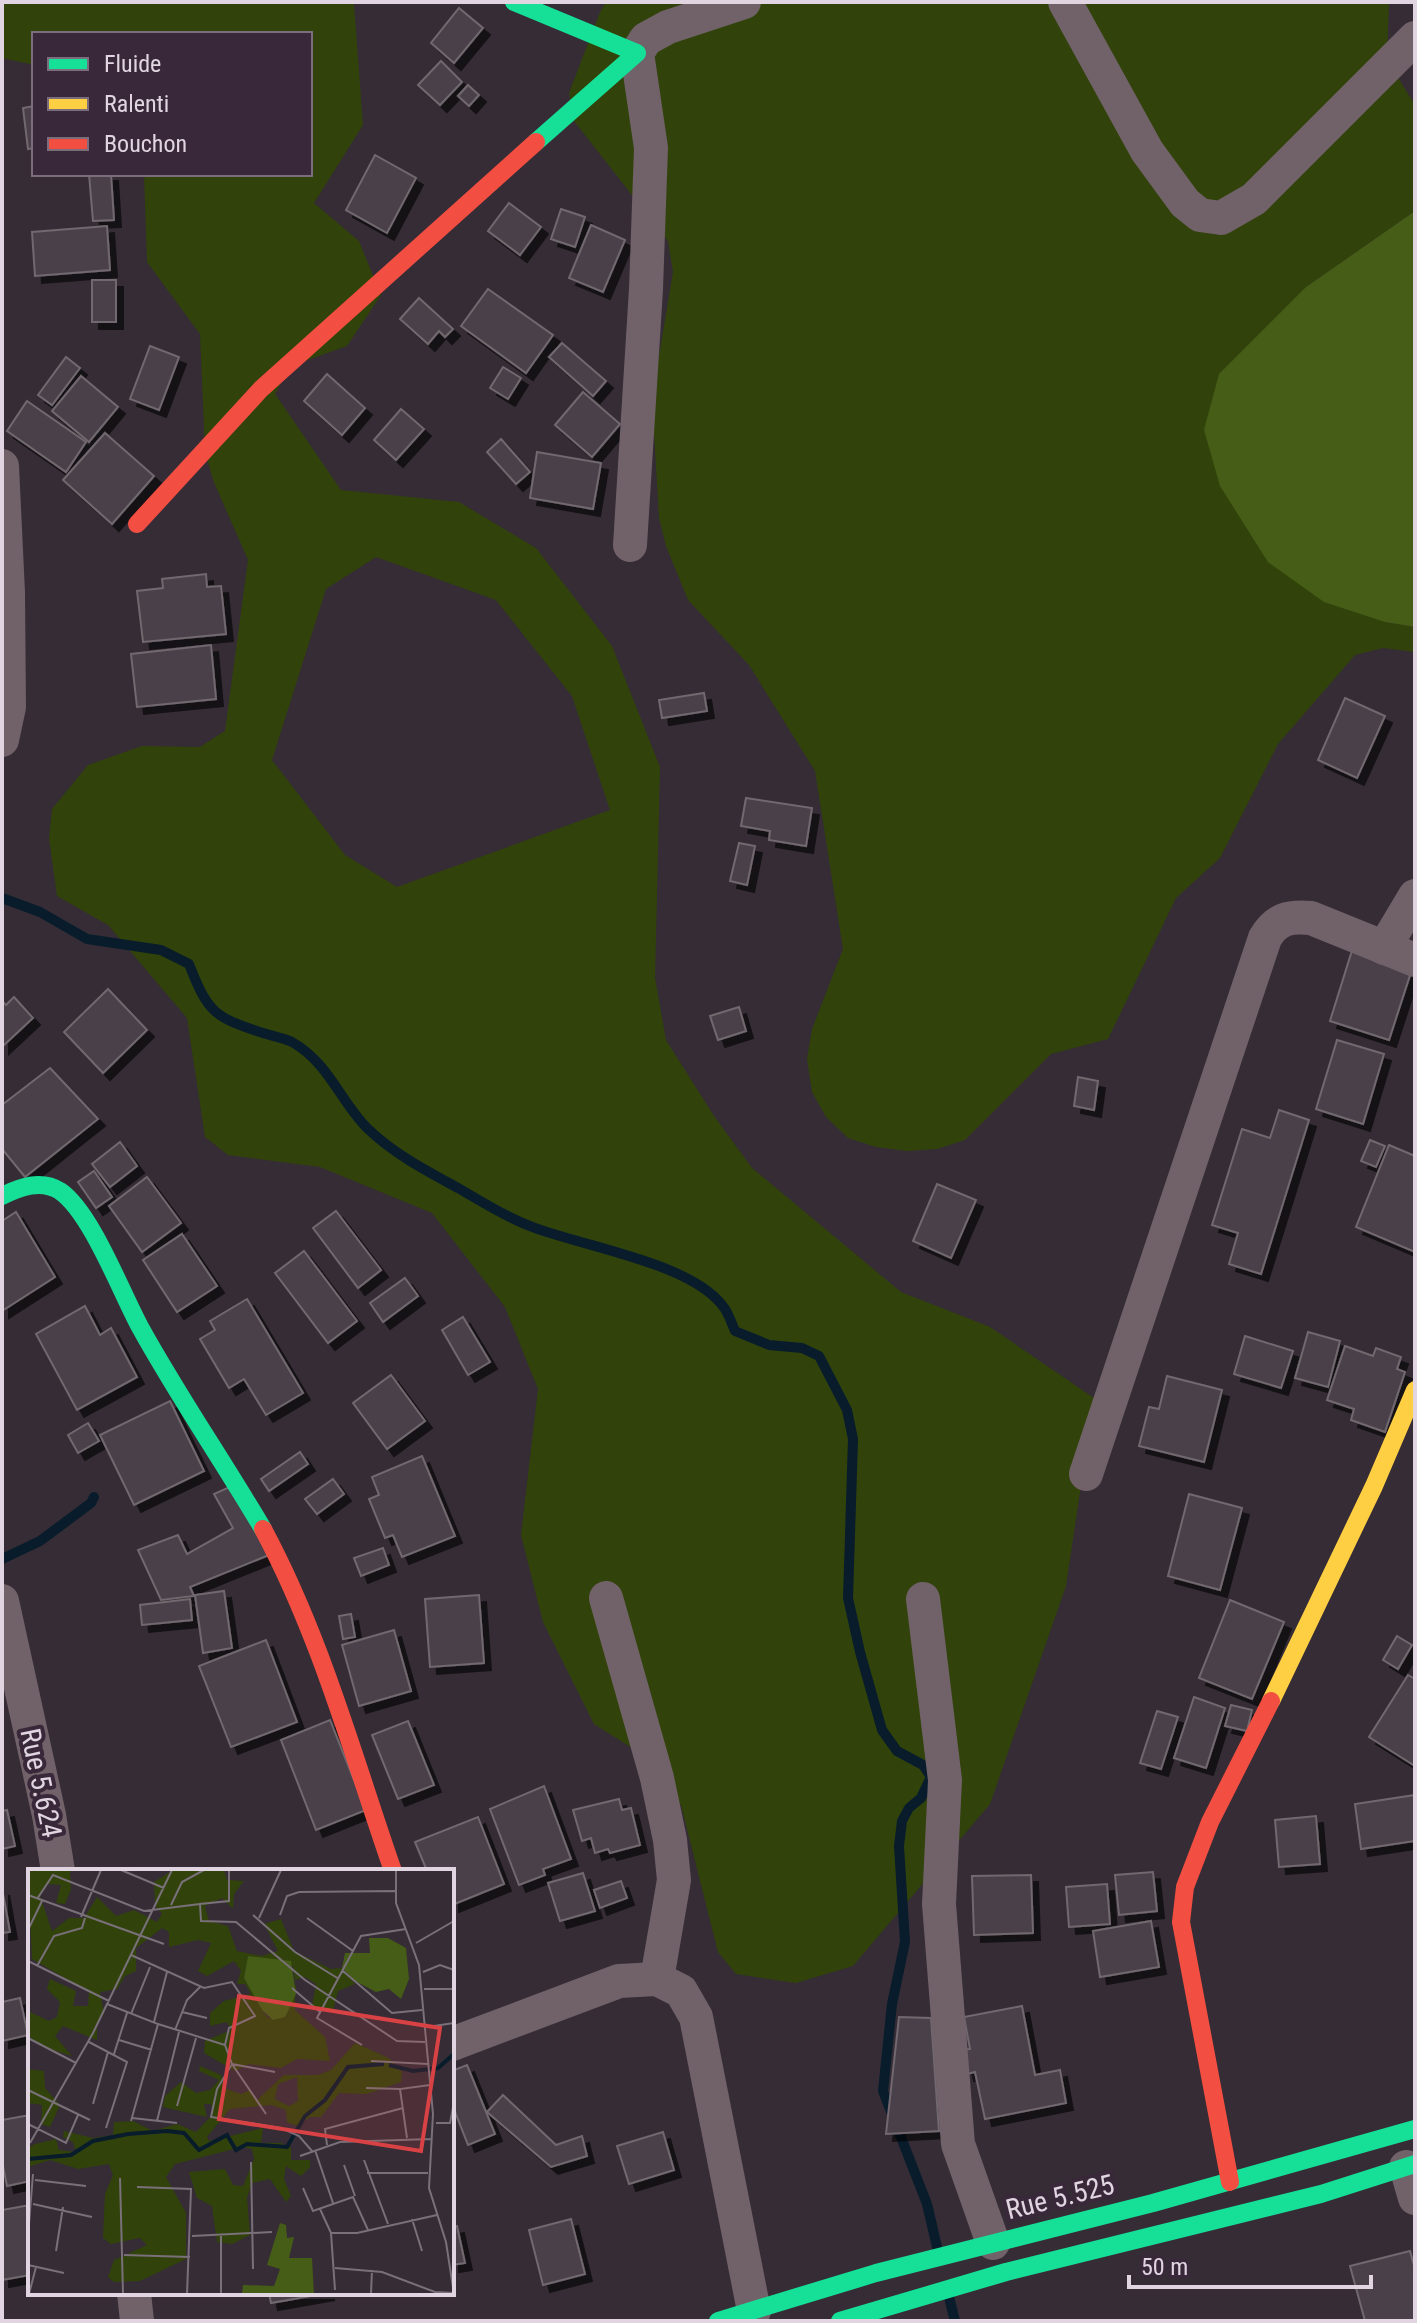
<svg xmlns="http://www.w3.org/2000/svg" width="1417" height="2323" font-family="'Roboto Condensed',sans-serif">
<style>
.green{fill:#31430b;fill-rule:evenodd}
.forest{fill:#455d16}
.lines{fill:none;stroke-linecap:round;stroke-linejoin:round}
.stream{stroke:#081c2c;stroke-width:10}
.building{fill:#494148;stroke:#71686f;stroke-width:2;filter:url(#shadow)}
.street{stroke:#716169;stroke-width:34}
.fast{stroke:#16e098;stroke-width:18}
.slow{stroke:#ffcf43;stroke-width:18}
.jam{stroke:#f24e42;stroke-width:18}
.labels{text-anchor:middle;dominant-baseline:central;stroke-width:8;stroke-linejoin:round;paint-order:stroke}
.street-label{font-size:28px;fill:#e0d5e0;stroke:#392839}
.inset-river{fill:none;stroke:#081c2c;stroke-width:4}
.inset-road{fill:none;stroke:#797079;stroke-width:2}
.view{fill:#d84244;fill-opacity:0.15;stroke:#d84244;stroke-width:4}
.inset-edge{fill:none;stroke:#e0d5e0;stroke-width:4}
</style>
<defs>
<filter id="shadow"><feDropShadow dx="7" dy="7" stdDeviation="0" flood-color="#0009"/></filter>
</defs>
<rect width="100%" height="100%" fill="#352c35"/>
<g class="green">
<path d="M2,2H356L354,4L363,125L314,203L359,241L381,295L347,346L291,366L275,394L341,490L459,502L536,548L612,646L660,767L655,978L666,1040L714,1116L752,1168L901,1292L990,1327L1094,1398L1066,1586L990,1804L853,1966L796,1983L736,1974L718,1952L681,1805L643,1755L594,1724L543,1622L521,1535L538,1389L505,1307L432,1213L320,1167L228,1155L205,1137L187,1018L108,925L57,896L49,838L52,809L88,765L142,746L200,747L225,731L248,560L213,480L205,451L200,334L147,262L144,174H310V34H34V65L2,58ZM376,557L496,600L572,696L610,810L397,887L345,855L272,760L326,589Z"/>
<polygon points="606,2 1389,2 1387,60 1415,105 1415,211 1306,287 1385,622 1415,627 1415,652 1383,648 1355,655 1278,744 1220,858 1176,898 1108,1039 1051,1054 965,1140 937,1149 907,1151 876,1147 848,1138 826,1117 812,1092 807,1059 812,1029 843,949 815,771 749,665 688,600 666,546 659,518 652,398 673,272 668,241 574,121 569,93 600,12"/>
</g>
<polygon class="forest" points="1415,211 1415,627 1385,622 1324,602 1268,562 1220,486 1204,430 1219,374 1306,287"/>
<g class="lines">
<g class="stream">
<path d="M2,898L40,912L87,939L161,950L189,964C208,1013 214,1017 263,1033C272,1036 284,1038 292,1042C329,1063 340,1101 367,1128C394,1154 425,1170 458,1188C477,1199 496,1211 516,1220C568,1246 692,1259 725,1309C729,1315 732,1324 735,1331L769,1345L802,1348L819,1356L847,1410L853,1439L848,1598L860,1652L882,1730L897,1751L923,1765L931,1777L921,1798L909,1808L902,1821L899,1846L905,1942L892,2004L883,2091L927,2204L937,2247"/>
<polyline points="2,1559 40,1541 91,1503 94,1497"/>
<polyline points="949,2297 955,2321"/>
</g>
</g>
<g class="building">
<polygon points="459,8 483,28 454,63 431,43"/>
<polygon points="441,61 462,82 440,105 418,85"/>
<polygon points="468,85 479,95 469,106 458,96"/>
<polygon points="34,106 34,148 28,149 23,108"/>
<polygon points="375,155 416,178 387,233 346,210"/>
<polygon points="89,174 111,174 114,220 93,221"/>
<polygon points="509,203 541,227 520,255 488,231"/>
<polygon points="561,209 585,217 575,247 551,239"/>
<polygon points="591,225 625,240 603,292 569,278"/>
<polygon points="107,226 110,270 35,276 32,232"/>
<rect x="92" y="280" width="24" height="42"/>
<polygon points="488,289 553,335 526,373 461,326"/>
<polygon points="419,298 453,329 445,337 439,331 428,344 400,319"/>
<polygon points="562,343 606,381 593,396 549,357"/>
<polygon points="150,346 179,357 159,410 130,399"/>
<polygon points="66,357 80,368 52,405 38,395"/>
<polygon points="503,367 521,378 508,399 490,388"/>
<polygon points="327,374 365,408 342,435 304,401"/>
<polygon points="81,376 118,407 89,442 52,411"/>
<polygon points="583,392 620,424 592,457 555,425"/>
<polygon points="27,401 86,442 66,472 7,431"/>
<polygon points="401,409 424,429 396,460 374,440"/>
<polygon points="105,433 154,476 112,524 63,480"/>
<polygon points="501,439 530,472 516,484 487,452"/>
<polygon points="537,452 601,463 593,509 530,498"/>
<polygon points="206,574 207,587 221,586 226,634 143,642 137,591 163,588 162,579"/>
<polygon points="211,645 216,699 137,707 131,654"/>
<polygon points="704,693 707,711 662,718 659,700"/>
<polygon points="1345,698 1385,716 1357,778 1318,760"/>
<polygon points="746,798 812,808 806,846 769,840 770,831 741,826"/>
<polygon points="739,843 755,846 747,885 730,881"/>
<polygon points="1354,944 1414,963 1389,1040 1330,1021"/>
<polygon points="108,989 147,1030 103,1073 64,1032"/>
<polygon points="14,997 33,1018 2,1047 2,1001 6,1005"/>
<polygon points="739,1007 746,1031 718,1040 710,1016"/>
<polygon points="1337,1040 1384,1054 1363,1124 1316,1109"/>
<polygon points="50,1068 98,1119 25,1177 2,1149 2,1105"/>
<polygon points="1078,1077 1098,1081 1094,1110 1074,1106"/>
<polygon points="1279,1110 1309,1120 1261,1274 1229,1264 1238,1233 1212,1225 1242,1129 1270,1138"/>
<polygon points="1370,1140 1385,1146 1376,1167 1361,1161"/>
<polygon points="120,1142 137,1166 110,1187 92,1164"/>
<polygon points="1389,1145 1415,1156 1415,1252 1356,1227"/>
<polygon points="94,1171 112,1197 96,1208 78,1182"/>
<polygon points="147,1177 181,1223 142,1252 109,1206"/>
<polygon points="937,1184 976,1200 951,1258 913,1241"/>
<polygon points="336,1211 381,1270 358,1288 313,1228"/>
<polygon points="16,1212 55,1277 2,1311 2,1221"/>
<polygon points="182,1234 217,1286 177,1312 143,1260"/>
<polygon points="304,1251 357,1321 328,1343 275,1273"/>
<polygon points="405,1278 418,1296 383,1322 370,1303"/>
<polygon points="247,1299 303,1393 266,1415 244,1379 229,1388 200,1339 215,1330 210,1321"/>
<polygon points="85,1306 100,1335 111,1328 137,1377 77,1410 36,1334"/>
<polygon points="463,1317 490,1362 468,1375 442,1330"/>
<polygon points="1308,1332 1340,1341 1328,1387 1295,1378"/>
<polygon points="1245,1336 1293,1351 1281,1388 1234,1374"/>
<polygon points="1345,1346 1373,1356 1376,1348 1401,1357 1397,1369 1405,1372 1385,1432 1351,1420 1354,1409 1327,1400"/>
<polygon points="391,1375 425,1421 387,1449 353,1403"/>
<polygon points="1167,1376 1222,1390 1204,1462 1139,1446 1149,1407 1159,1409"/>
<polygon points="170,1401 204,1471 134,1505 100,1435"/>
<polygon points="88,1423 99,1441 78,1453 68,1435"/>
<polygon points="300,1452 308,1464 269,1491 261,1479"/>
<polygon points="422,1456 455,1536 402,1557 393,1535 385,1538 369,1499 379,1495 372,1477"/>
<polygon points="333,1479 344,1494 317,1514 305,1499"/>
<polygon points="232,1486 269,1555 190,1587 194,1596 161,1600 138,1550 178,1535 187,1554 233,1528 214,1494"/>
<polygon points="1189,1494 1242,1508 1220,1590 1168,1576"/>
<polygon points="383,1548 389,1565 361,1576 354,1558"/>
<polygon points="224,1591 232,1648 203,1653 195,1595"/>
<polygon points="479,1595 484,1663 430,1667 425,1599"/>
<polygon points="190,1599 192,1620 142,1625 140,1605"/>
<polygon points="1230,1600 1284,1622 1252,1699 1199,1678"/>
<polygon points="351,1614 355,1637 343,1639 339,1616"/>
<polygon points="394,1630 411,1691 359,1706 342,1645"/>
<polygon points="1397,1636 1412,1645 1398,1669 1383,1660"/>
<polygon points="266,1640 297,1722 231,1747 199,1666"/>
<polygon points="1408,1675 1415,1679 1415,1766 1369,1737"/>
<polygon points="1194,1697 1225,1708 1206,1768 1174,1758"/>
<polygon points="1231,1705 1252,1710 1247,1731 1225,1726"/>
<polygon points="1157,1711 1178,1717 1161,1769 1140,1763"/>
<polygon points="330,1720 366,1810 316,1830 281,1740"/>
<polygon points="408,1721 434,1785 398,1799 372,1735"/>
<polygon points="544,1786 571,1859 543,1869 545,1875 519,1885 490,1809"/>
<polygon points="1415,1795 1415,1841 1361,1849 1355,1804"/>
<polygon points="619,1799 622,1810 631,1808 640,1845 610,1853 608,1849 595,1853 591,1838 582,1841 573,1810"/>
<polygon points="7,1810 15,1846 2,1849 2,1811"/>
<polygon points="1316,1816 1320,1864 1279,1867 1275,1820"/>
<polygon points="478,1817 504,1884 452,1905 452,1871 427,1871 415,1842"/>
<polygon points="1153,1872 1157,1911 1119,1915 1115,1875"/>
<polygon points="583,1873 595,1911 560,1921 548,1883"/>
<polygon points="1031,1875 1033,1933 974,1935 972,1876"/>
<polygon points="621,1881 627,1898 600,1908 594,1890"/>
<polygon points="1107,1884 1110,1924 1069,1927 1066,1887"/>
<polygon points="2,1888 10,1932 2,1933"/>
<polygon points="1151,1921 1159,1967 1100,1977 1093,1931"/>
<polygon points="20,1998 28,2035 2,2041 2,2002"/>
<polygon points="1022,2006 1035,2075 1060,2070 1066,2103 985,2119 975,2072 967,2074 962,2050 970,2049 964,2017"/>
<polygon points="899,2017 931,2018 939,2131 886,2134"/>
<polygon points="467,2065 495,2134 468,2145 452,2104 452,2071"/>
<polygon points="503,2095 556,2145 582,2136 587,2156 551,2167 487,2112"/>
<polygon points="30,2115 30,2181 7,2186 2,2161 2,2120"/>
<polygon points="663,2132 674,2170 629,2184 617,2146"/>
<polygon points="30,2205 30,2275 2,2280 2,2210"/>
<polygon points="571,2219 585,2274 543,2285 529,2230"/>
<polygon points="457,2226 465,2263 452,2265 452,2227"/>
<polygon points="1410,2251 1415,2269 1415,2321 1365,2321 1350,2266"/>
<polygon points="269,2293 328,2293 271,2303"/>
</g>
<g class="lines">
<g class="street">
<polyline points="1065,2 1147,151 1185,203 1200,215 1221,218 1254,199 1415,38"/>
<polyline points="2,466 8,592 9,707 2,740"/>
<polyline points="630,545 646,289 651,148 637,53 646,39 668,27 744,2"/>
<polyline points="1384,948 1415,896"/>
<path d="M1086,1474L1265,938C1276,919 1289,916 1311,918L1415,960"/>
<polyline points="606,1598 657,1778 670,1840 674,1880 657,1979"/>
<polyline points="923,1599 945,1780 939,1904 958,2144 993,2243"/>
<polyline points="2,1601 49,1815 58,1871"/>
<polyline points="452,2044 619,1981 657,1979 681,1991 696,2017 754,2311"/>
<polyline points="1406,2167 1415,2198"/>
<polyline points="134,2293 137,2321"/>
</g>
<g class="fast">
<polyline points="514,2 637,53 536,142"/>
<path d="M2,1196C20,1187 41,1179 60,1191C91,1212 121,1292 140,1327C178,1396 223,1461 263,1529"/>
<polyline points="718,2321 876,2273 1153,2203 1415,2129"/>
<polyline points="840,2321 1006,2272 1321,2194 1415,2164"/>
</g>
<polyline class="slow" points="1271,1701 1374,1486 1415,1390"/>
<g class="jam">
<polyline points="137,524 261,389 536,142"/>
<path d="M263,1529C321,1637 353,1756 393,1871"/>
<polyline points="1230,2182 1181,1922 1185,1887 1210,1822 1271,1701"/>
</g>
</g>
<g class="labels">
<g class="street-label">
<text transform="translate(41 1783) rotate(78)">Rue 5.624</text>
<text transform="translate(1060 2197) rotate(-14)">Rue 5.525</text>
</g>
</g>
<g transform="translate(28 1869)">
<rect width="426" height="426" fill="#352c35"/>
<path d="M0,1H42L43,20L37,35L28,34L33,16L20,15L12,27L24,62L41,49H56L69,28L88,47L106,41L129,53L134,45L127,36L126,13L145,1H196L199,11L216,12L206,25L205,40L194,29L177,37L181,52L200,57L209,82L233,87L250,82L236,55L253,50L266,82L303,100L314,99L327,115L310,122L305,141L284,137L288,115L277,108L267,111V141L297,168L302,192L269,190L253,199L221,195L207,202L176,184L177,172L203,161L199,153L182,157V144L196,132L223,125L217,115H209L213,102L206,92L179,107L170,102L183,74L170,71L141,78V63L134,59L108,79V102L97,107L89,120L72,123L76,145L69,155V171L35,157L27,167L44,187L12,177L0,166V142L21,152L29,148L32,133L19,120L22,110L48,122L45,137H60L61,123L4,90ZM220,87L265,97L268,120L257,148L240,149L234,141L216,109ZM327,174L361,189L374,203L373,213L339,225L311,224L293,248H282L270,257L259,253L258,241L243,236L202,240L179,268L181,272L235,259L233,274H253L263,279V291H282V298L273,307L258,297L256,310L263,327L258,333L242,310L224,314L219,329L222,366L204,375L189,373L184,337L169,329L161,303L197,300L205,316L215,317L226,290L224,280L214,278L147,295L138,308L158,344V390L112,412L86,413L80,408L86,391L119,376L112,369L83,375L75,369L77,325L85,306L81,295L50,300L22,291L0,298V279L7,275L28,270L31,281L48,283L45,273L35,268L36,262L65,269L85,266L86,253L105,252L125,262L149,255L168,263L185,245L183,235H176L179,248L135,238L137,227L153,213L168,224L182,221L191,211L171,202L172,197L193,206L196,219L213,225L222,221L229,231L256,206H290L303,201ZM269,208L270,232L261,237L247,230L250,215ZM0,200L16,202L17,219L32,236L22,258L13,255L14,236L0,234Z" fill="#31430b" fill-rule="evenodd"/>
<path d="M341,69H360L378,79L381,110L373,130L361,120L348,123L327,112L314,99L317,84H342ZM220,87L263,92L268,125L257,148L245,151L234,141L216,109ZM252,354L258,356L259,369L266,368L261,389H284L286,425H214L215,416L246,417L252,400L239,396Z" fill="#455d16"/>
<path class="inset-river" d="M361,196L385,202L410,199L426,185M0,290L43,286L65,272L100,265L139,262L156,264L171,281L199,266L208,281L219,275L259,278L277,247L297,231L320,198L356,195"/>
<path class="inset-road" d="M93,1L136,19M201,1V32L172,35L173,52L208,53L277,111L369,172L397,173M368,1V34L391,96L405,245L401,319L418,373L426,425M0,26L136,75M9,30L25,6L116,42L172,35M143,36L154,13L176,1M225,46L267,83L311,110M252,46L259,27L271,23L367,22M53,48L73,1M231,49L253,1M279,49L325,82M0,61L14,32M388,74L426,52M103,86L176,119L204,113L227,147L201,159L197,176M0,92L81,132M9,97L26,67L54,59L57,49M315,102L364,144L394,141M395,103L412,96L426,101M264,119L292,143M396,120H426M79,135L130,155L103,252M154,143L179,149M103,145L122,98M126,153L139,103M130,155L197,176L204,195L247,203M399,158L426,154M147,161L159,131L172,118M0,169L48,194M91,171L124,181M61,173L99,193L78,259M334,176L289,149L333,67L378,60M86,185L99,144M343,192L400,195M338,219L372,220M0,221L62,251M65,235L80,183M149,237L168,169M238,245L204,195L189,220L183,248L253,259L271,267L284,282M104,249L149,254M129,252L151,163M408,254H422L426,233M0,255L38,274L50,246M379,269L372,220L402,216M2,274L65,164L144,1M299,276L297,260L375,239M287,281L305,334M272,287L312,273L403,270M336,291L360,355M223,293L225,400M316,296L327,327M339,304H400M92,309L95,425M7,311L58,317M109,318L163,320L159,425M275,319L285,342L325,328L340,361M5,335L64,348M292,340L303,364M384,350L394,382M0,367L5,305M164,367L244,363M193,367V425M28,382L35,338M96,386L162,388M0,393L1,366M0,396L36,404M307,399L354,403L407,423L426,424M307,421L303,364H329L409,346M1,425L8,398M343,425L344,401"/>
<path class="view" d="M211,127L412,159L393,282L191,250Z"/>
<rect width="426" height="426" class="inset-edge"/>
</g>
<rect width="1417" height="2323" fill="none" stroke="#e0d5e0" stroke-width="8"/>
<rect x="32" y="32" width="280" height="144" fill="#392839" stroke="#7c6d7c" stroke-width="2"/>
<rect x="48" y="58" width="40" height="12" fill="#16e098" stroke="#7c6d7c" stroke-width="2"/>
<text x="104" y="72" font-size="24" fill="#e0d5e0">Fluide</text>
<rect x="48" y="98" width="40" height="12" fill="#ffcf43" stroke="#7c6d7c" stroke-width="2"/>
<text x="104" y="112" font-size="24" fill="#e0d5e0">Ralenti</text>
<rect x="48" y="138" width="40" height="12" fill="#f24e42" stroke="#7c6d7c" stroke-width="2"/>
<text x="104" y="152" font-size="24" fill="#e0d5e0">Bouchon</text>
<path d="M1129 2275v12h242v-12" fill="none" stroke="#e0d5e0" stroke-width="4"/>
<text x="1141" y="2275" font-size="24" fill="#e0d5e0" stroke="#392839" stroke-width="6" paint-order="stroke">50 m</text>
</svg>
